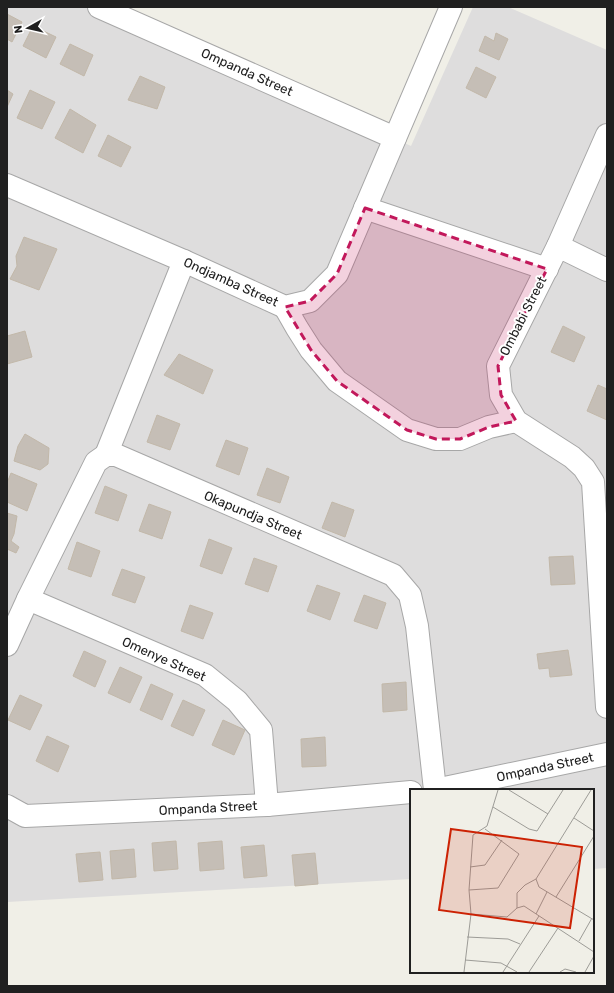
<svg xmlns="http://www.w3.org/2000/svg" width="614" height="993" font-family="Rubik,sans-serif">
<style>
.residential{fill:#dedddd}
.building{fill:#c5beb6;stroke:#c2b8a9}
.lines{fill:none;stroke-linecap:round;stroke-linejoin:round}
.minor-casing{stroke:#a7a7a7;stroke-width:24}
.minor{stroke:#fff;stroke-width:22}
.marked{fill:#c2185b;fill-opacity:0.2;stroke:#c2185b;stroke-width:3;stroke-dasharray:8 5;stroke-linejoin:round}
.labels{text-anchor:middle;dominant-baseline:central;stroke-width:4;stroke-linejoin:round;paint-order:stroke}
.street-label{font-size:13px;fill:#202020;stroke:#fff}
.inset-road{fill:none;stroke:#9d9c97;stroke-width:1}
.view{fill:#cc2204;fill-opacity:0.15;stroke:#cc2204;stroke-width:2}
.inset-edge{fill:none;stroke:#202020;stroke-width:2}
</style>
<rect width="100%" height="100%" fill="#f0efe7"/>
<polygon class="residential" points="7,7 99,7 411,146 473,7 508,7 607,50 607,868 593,869 593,790 411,790 411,879 7,902"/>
<g class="building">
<polygon points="7,14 22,22 12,42 7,39"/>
<polygon points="33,26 56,37 46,58 23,46"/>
<polygon points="496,33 508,39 499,60 479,51 485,36 494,41"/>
<polygon points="70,44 93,55 84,76 60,64"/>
<polygon points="476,67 496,77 486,98 466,88"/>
<polygon points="140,76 165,87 157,109 128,100"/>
<polygon points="7,90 13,94 7,107"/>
<polygon points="30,90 55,102 42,129 17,118"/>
<polygon points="70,109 96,125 83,153 55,138"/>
<polygon points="108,135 131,147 121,167 98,156"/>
<polygon points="24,237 57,249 39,290 10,279 17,266 16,256"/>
<polygon points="563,326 585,337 574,362 551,352"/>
<polygon points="25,331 32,357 7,364 7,336"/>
<polygon points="179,354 213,370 203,394 164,375"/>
<polygon points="598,385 607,389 607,420 587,411"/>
<polygon points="157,415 180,424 170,450 147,442"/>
<polygon points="25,434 49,448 48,464 40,470 14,461 18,446"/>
<polygon points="226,440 248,448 239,475 216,466"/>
<polygon points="267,468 289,477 280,503 257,495"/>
<polygon points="11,473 37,484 27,511 7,502 7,483"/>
<polygon points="105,486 127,495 118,521 95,513"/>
<polygon points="332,502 354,510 345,537 322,528"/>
<polygon points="149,504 171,512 162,539 139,531"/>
<polygon points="7,513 17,516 14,534 11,541 19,547 16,553 7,549"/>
<polygon points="209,539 232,548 222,574 200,566"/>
<polygon points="77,542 100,551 91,577 68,569"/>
<polygon points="573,556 575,584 551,585 549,557"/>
<polygon points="254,558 277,566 268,592 245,584"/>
<polygon points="122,569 145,577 135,603 112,595"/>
<polygon points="317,585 340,593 330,620 307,611"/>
<polygon points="364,595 386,603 377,629 354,621"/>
<polygon points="190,605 213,613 203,639 181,631"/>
<polygon points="568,650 572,675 550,677 549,668 539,669 537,654"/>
<polygon points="84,651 106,661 95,687 73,676"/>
<polygon points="120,667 142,677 130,703 108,693"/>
<polygon points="406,682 407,710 383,712 382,684"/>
<polygon points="151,684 173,694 162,720 140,710"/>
<polygon points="20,695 42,705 30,730 8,720"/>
<polygon points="183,700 205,710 193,736 171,726"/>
<polygon points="223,720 245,730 234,755 212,745"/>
<polygon points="47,736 69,746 58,772 36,761"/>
<polygon points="325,737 326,766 302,767 301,739"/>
<polygon points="176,841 178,869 154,871 152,843"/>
<polygon points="222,841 224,869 200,871 198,843"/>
<polygon points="264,845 267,876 244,878 241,847"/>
<polygon points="134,849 136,877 112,879 110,851"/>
<polygon points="100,852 103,880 79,882 76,854"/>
<polygon points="315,853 318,884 295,886 292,855"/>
</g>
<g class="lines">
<g class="minor-casing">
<g id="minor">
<polyline points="99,7 395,138"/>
<polyline points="607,135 558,246 498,366 501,395 516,421 572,457 584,468 593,482 607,707"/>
<polyline points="7,185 184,261 285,307 310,301 337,274 451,7"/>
<polyline points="365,208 547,269"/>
<polyline points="558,246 607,270"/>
<polyline points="285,307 297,328 311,350 337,381 407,430 436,439 460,439 489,427 516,421"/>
<polyline points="106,455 184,261"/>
<polyline points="28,599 205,675 237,701 261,730 267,805"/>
<polyline points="7,645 28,599 96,462 106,455 116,455 393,575 410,595 417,626 435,790"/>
<polyline points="435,790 607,754"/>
<polyline points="7,806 25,816 267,805 411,792"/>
</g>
</g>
<use href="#minor" class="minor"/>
</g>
<path class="marked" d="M365,208L547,269L498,366L501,395L516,421L489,427L460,439H436L407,430L337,381L311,350L285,307L310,301L337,274Z"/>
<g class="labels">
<g class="street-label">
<text transform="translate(247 72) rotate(24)">Ompanda Street</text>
<text transform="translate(231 282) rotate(24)">Ondjamba Street</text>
<text transform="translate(523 316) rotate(-63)">Ombabi Street</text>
<text transform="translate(253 515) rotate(23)">Okapundja Street</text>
<text transform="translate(164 659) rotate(24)">Omenye Street</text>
<text transform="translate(545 767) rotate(-12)">Ompanda Street</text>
<text transform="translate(208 808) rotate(-3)">Ompanda Street</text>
</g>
</g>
<g transform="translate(410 789)">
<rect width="184" height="184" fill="#f0efe7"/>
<path class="inset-road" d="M99,1L138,25M181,1L126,90L129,98L184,131M83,18L119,40L127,42L153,1M164,29L184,42M60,78L75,76L92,51M59,101L88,99L109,65L75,40M146,108L184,47M107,119V104L115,96L126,90M61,125L97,128L107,119L114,117L184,163M126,125L137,103M57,148L98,150L110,155M169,152L182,129M55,171L91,174L107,183M54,183L61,125L59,101L63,46L77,37L88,1M93,183L129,127M119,183L148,139M150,183L155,180L166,183M175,183L184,167"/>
<path class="view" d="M41,40L172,58L160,139L29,121Z"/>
<rect width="184" height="184" class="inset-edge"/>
</g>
<rect width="614" height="993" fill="none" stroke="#202020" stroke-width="16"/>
<g transform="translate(28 28) rotate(262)" stroke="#ffffff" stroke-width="3" paint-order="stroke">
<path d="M0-3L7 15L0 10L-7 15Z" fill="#202020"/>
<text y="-6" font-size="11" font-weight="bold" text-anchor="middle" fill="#202020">N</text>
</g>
</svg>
